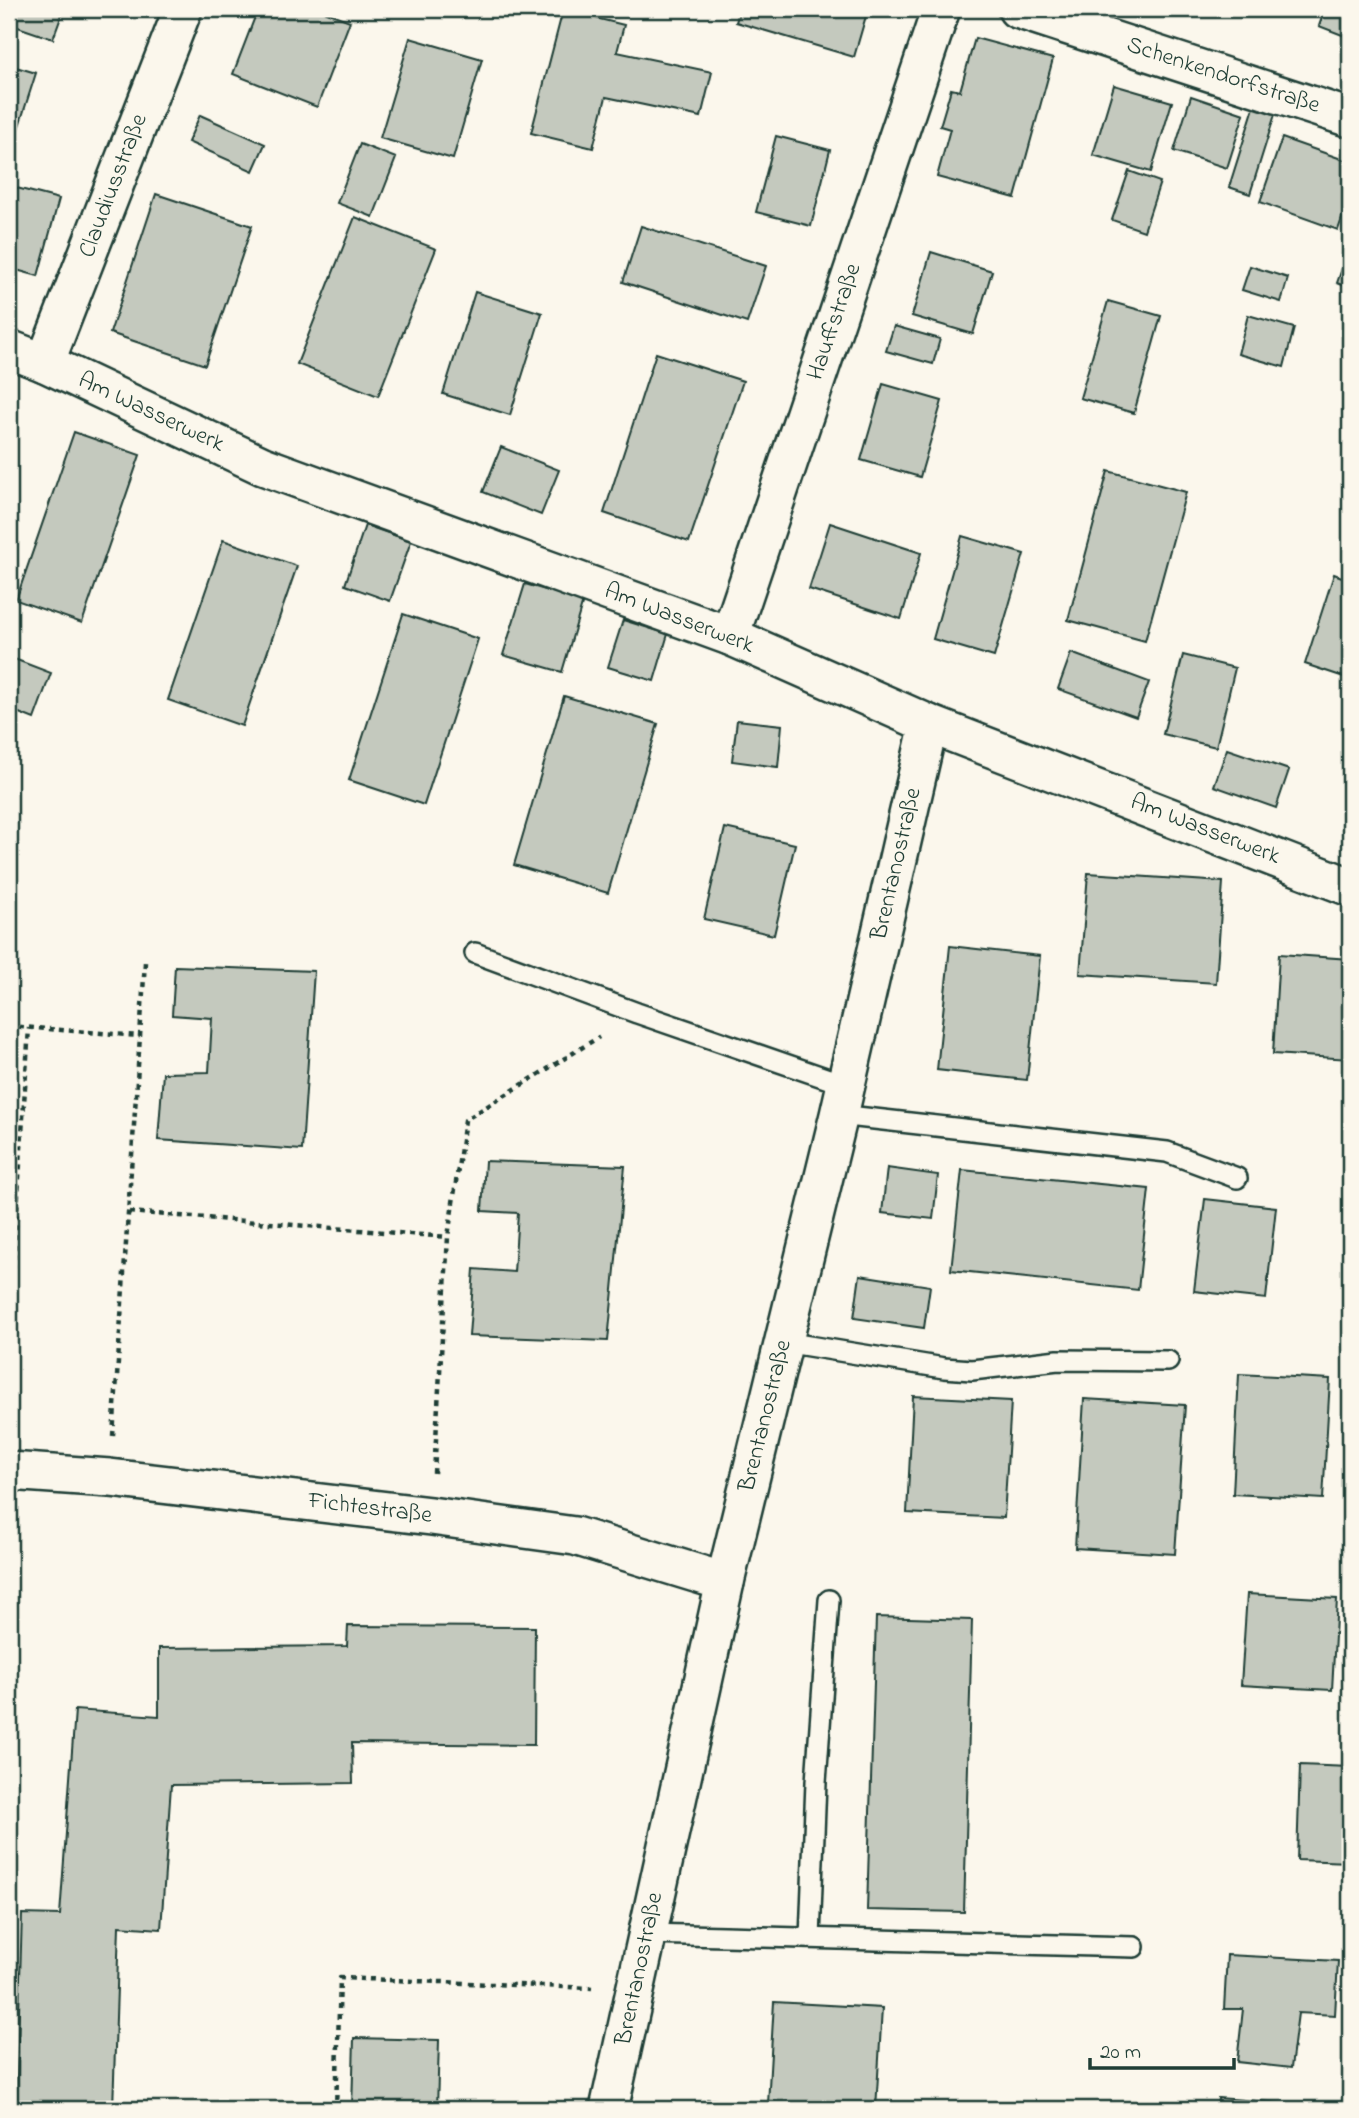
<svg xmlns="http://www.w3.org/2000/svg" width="1359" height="2118" font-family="'Indie Flower',sans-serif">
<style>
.building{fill:#c4c9be;stroke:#1f3d34;stroke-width:2}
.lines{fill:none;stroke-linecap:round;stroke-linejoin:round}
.service-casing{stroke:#1f3d34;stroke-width:24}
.minor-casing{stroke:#1f3d34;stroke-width:42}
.path{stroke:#1f3d34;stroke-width:4.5;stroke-dasharray:5 5;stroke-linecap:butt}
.service{stroke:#fbf7ec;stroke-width:19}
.minor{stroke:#fbf7ec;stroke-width:37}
.labels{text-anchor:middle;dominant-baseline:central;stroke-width:5;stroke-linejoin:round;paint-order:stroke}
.street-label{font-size:24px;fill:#1f3d34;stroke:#fbf7ec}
</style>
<rect width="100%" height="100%" fill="#fbf7ec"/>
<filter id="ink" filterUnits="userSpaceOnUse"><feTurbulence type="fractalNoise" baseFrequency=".0143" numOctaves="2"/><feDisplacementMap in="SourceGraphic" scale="14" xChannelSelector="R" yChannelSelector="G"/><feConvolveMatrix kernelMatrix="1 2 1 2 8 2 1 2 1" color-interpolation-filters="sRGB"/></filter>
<g filter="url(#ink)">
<g class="building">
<polygon points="9,9 64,9 53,39 9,24"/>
<polygon points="258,9 318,9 350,21 317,107 233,74"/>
<polygon points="740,9 868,9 854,57 736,22"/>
<polygon points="1325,9 1350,9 1350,38 1319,26"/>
<polygon points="563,10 624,25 617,52 712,72 701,117 606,97 593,148 531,133"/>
<polygon points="410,38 482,59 453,159 380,138"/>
<polygon points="975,38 1053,59 1015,198 937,177 950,129 940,126 951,89 960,91"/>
<polygon points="9,65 36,73 11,151 9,150"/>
<polygon points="1114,85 1172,102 1151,172 1093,155"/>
<polygon points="1191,96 1244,114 1227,168 1174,151"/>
<polygon points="1256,101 1277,108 1250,194 1229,187"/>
<polygon points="200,115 265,144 253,171 188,142"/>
<polygon points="776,136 830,150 811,226 756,212"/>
<polygon points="1282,138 1350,162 1350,196 1338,230 1260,202"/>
<polygon points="360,144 396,158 373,217 337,203"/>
<polygon points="1129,171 1160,182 1144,231 1112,220"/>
<polygon points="9,186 59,199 38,276 9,268"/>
<polygon points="156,194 252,226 205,365 110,333"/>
<polygon points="355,217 436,249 378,396 297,364"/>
<polygon points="641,226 766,266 747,323 623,282"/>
<polygon points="1350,246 1350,288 1337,283"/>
<polygon points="931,252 992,271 973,334 912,316"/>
<polygon points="1250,266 1288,278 1281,302 1242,290"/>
<polygon points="475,292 542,313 510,415 443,394"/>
<polygon points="1108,301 1161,316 1134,413 1080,398"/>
<polygon points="1248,315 1294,328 1284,367 1238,354"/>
<polygon points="894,326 940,339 933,364 886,351"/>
<polygon points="656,353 743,381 689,542 604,513"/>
<polygon points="883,384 942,401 920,477 861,460"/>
<polygon points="74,432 140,455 82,623 16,600"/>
<polygon points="501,447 559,470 541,515 483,492"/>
<polygon points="1108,471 1186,492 1145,641 1068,620"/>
<polygon points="830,523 921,553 901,619 809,589"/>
<polygon points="365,525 411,541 390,601 345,585"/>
<polygon points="962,536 1024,554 994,657 933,639"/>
<polygon points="223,540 297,566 242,726 168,700"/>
<polygon points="1334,574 1350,580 1350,679 1305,664"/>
<polygon points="525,584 583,601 562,672 503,655"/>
<polygon points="403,614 478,639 424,805 349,780"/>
<polygon points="623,620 668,634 654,681 608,667"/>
<polygon points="1071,653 1149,682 1136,717 1058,689"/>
<polygon points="1183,655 1235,668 1216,747 1163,734"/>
<polygon points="9,657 51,673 34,719 9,709"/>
<polygon points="564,696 658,724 608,893 514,865"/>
<polygon points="737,720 782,725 778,767 732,761"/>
<polygon points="1227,749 1289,770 1276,808 1214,786"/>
<polygon points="725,828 795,844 774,935 704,919"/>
<polygon points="1088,873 1223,882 1216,983 1080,974"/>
<polygon points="950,946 1040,956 1027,1080 937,1070"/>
<polygon points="1279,954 1350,959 1350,1059 1273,1054"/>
<polygon points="175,966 314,971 302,1150 158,1140 163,1073 209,1072 212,1018 172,1015"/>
<polygon points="485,1161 625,1166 608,1341 469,1336 474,1269 514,1272 518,1213 482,1211"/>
<polygon points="887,1168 938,1175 933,1219 882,1213"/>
<polygon points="962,1170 1149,1189 1138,1290 951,1270"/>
<polygon points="1205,1199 1276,1207 1266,1299 1194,1291"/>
<polygon points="860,1275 930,1286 924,1328 854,1318"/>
<polygon points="1239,1374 1330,1379 1323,1499 1233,1494"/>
<polygon points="913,1396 1011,1401 1004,1518 907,1513"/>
<polygon points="1084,1399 1185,1405 1175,1554 1075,1548"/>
<polygon points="1247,1594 1337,1599 1332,1690 1241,1685"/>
<polygon points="876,1617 972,1620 964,1912 867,1910"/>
<polygon points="348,1626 535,1627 534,1745 352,1743 353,1783 171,1785 161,1929 119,1926 113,2109 16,2109 22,1914 60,1915 75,1710 159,1716 159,1648 347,1646"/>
<polygon points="1300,1765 1350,1767 1350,1862 1297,1860"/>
<polygon points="1227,1955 1338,1961 1335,2015 1298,2013 1291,2068 1237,2062 1243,2009 1224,2009"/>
<polygon points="774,2002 882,2008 876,2109 706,2109 707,2099 768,2104"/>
<polygon points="354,2038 439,2040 437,2109 352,2109"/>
<polygon points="1218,2098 1295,2104 1294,2109 1217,2109"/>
</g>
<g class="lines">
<g class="service-casing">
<g id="service">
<polyline points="475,953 637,1013 846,1085"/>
<polyline points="839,1115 1167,1152 1237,1178"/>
<polyline points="784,1342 944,1368 972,1370 1058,1360 1168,1361"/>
<polyline points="647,1934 1134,1947"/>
<polyline points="810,1938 816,1782 829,1600"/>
</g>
</g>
<g class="minor-casing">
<g id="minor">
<polyline points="1017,9 1350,118"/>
<polyline points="9,349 45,363 263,466 730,636 929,724 1350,887"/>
<polyline points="45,363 183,9"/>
<polyline points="730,636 941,9"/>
<polyline points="9,1471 110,1478 431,1516 575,1536 725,1582"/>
<polyline points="609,2109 725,1582 839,1115 929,724"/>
</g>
</g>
<g class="path">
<polyline points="9,1026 140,1036"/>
<polyline points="129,1212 448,1237"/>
<polyline points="9,1329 29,1028"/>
<polyline points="113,1436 145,962"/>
<polyline points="434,1473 448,1237 465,1120 599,1037"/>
<polyline points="336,2109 340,1978 592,1988"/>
</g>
<use href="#service" class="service"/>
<use href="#minor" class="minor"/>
</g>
</g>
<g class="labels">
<g class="street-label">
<text transform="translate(1223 76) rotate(18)">Schenkendorfstraße</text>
<text transform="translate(114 186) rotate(-69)">Claudiusstraße</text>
<text transform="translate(835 322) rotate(-71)">Hauffstraße</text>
<text transform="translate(151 413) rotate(25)">Am Wasserwerk</text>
<text transform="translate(679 619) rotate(21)">Am Wasserwerk</text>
<text transform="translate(1205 830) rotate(21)">Am Wasserwerk</text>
<text transform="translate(897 864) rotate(-77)">Brentanostraße</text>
<text transform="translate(766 1416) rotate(-76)">Brentanostraße</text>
<text transform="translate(370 1509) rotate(7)">Fichtestraße</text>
<text transform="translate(640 1969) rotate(-78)">Brentanostraße</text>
</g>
</g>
<rect width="1359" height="2118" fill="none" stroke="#fbf7ec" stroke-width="35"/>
<rect x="18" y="18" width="1324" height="2083" fill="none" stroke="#1f3d34" stroke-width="2.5" filter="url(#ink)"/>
<path d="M1090 2058v10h144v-10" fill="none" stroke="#1f3d34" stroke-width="3.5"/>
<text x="1100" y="2058" font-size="21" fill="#1f3d34" stroke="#fbf7ec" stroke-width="5" paint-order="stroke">20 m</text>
</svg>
